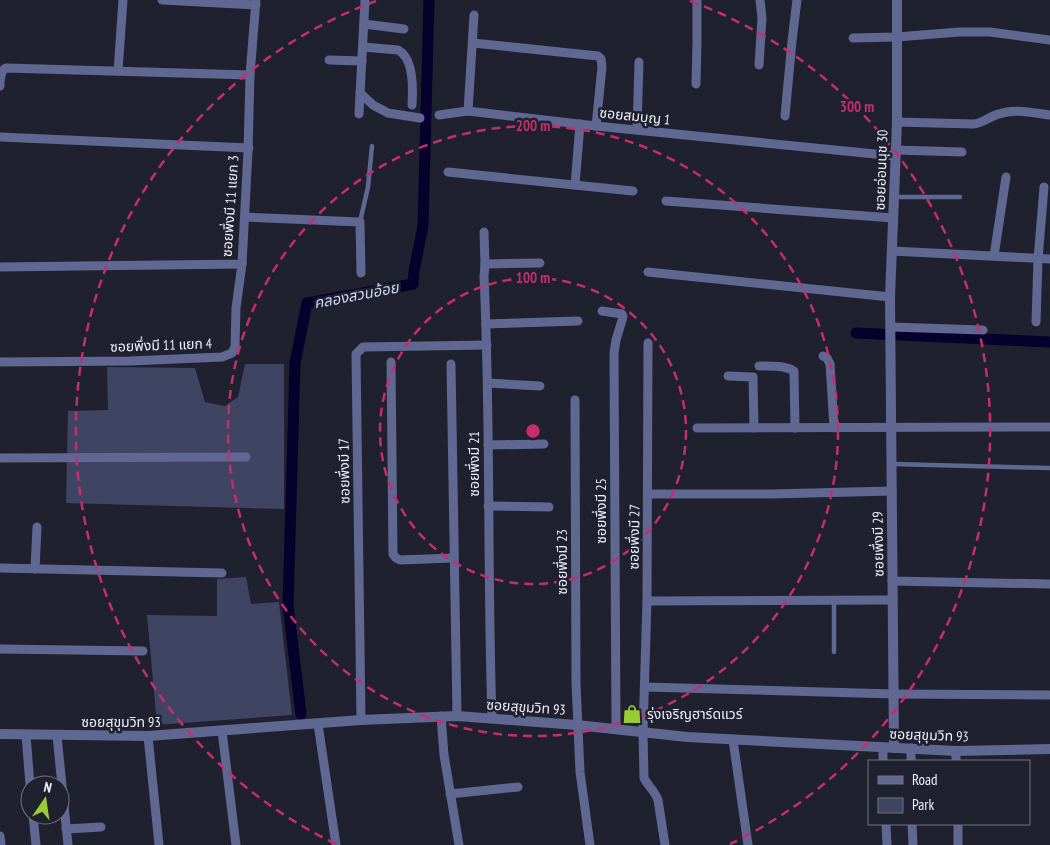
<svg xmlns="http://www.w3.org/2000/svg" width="1050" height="845" font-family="'PT Sans Narrow','Noto Sans Thai',sans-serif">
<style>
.green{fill:#3f4463}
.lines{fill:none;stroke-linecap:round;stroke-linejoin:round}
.canal{stroke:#06002c;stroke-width:11}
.service{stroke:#606792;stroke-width:4.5}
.minor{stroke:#606792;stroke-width:9}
.tertiary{stroke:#606792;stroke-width:10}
.ring{fill:none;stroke:#c62d6b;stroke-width:2.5;stroke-dasharray:9 6}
.labels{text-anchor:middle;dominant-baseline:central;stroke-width:5;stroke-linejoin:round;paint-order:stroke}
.street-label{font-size:14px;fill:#eceef8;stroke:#1f212f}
.poi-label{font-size:14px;fill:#eceef8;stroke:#1f212f;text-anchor:start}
.water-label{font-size:15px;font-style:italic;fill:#cfd6f8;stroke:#1f212f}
.centre{fill:#c62d6b;stroke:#1f212f;stroke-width:2.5}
.ring-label{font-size:15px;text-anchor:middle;font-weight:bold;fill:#c62d6b;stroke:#1f212f;stroke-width:5;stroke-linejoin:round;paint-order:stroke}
</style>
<rect width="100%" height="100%" fill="#1f212f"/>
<g class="green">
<polygon points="245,364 284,364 284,509 66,503 68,411 108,410 107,367 195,368 205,402 225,406 238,397"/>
<polygon points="246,577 251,604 279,602 292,715 157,725 147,615 217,616 217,579"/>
</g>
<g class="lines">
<g class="canal">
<polyline points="856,333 1050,342"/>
<polyline points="301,714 288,605 295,363 307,303 413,284 414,271 423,226 429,0"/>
</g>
<g class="service">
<polyline points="895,197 960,197"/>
<polyline points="360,222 368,187 372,146"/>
<polyline points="893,464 1050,468"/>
<polyline points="834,652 834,600"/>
</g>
<g class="minor">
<polyline points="162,0 256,5"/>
<polyline points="474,15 468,111 596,126 895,156"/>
<polyline points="364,24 404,29"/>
<polyline points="853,38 897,37 959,32 990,32 1050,40"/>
<polyline points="473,43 598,56 601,59 602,67 596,126"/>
<path d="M363,47L398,50C414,58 413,90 412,105"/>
<polyline points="329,60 362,61"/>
<polyline points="759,65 762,18 760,0"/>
<polyline points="118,71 123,0"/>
<polyline points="696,84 697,42 697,0"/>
<path d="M0,86C0,79 0,71 6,68L250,75"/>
<polyline points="360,93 373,105 388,113 420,118"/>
<polyline points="359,114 365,0"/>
<polyline points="439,115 468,111"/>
<polyline points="785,116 792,41 797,0"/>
<path d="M897,122L973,124C983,123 990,116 999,114C1015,108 1033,113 1050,115"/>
<polyline points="637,130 639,62"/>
<polyline points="0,137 249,148"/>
<polyline points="895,150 962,152"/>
<polyline points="448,172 633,191"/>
<polyline points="575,185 580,124"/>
<polyline points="666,201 893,218"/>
<polyline points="245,217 360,222 361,273"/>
<polyline points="484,232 485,264"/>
<polyline points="892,251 1050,259"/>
<polyline points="994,256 1006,177"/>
<polyline points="0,267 242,264 248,151 250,75 256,0"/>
<polyline points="648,272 890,297"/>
<polyline points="602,311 622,314 623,317 616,340 614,353 616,729"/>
<polyline points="1036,322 1038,259 1044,187"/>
<polyline points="486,324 578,321"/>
<polyline points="891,327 983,330"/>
<path d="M648,343L647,601L643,732L644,778C648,786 655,791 658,800L665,845"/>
<polyline points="823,356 827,358 830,364 834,428"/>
<polyline points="0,362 130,361 222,357 232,353 235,347 236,308 242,264"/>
<polyline points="391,362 393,554 396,558 400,560 453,558"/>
<polyline points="451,364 457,716"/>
<path d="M759,366C770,366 784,365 794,371L795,428"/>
<polyline points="728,376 753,377 754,428"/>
<polyline points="488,383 540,386"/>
<polyline points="575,400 576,683 580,772 590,845"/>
<polyline points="697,428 1050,427"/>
<polyline points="488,445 544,444"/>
<polyline points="0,458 246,457"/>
<polyline points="648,494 771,494 892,491"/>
<polyline points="488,506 549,507"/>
<polyline points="0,568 222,573"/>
<polyline points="35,569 37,527"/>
<polyline points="892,581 1050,584"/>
<polyline points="647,601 893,600"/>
<polyline points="0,649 143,651"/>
<polyline points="645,687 894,694 1050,695"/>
<polyline points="441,716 444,755 459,845"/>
<path d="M492,718C487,571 491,424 484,277L485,264L540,263"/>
<polyline points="361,720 356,354 363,347 487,345"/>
<polyline points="318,724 336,845"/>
<polyline points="222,731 236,845"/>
<polyline points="26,735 30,785"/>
<polyline points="57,736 68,845"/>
<polyline points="148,736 159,845"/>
<polyline points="733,740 748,845"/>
<polyline points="883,747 883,761"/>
<polyline points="911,748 911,761"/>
<polyline points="956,751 956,761"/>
<polyline points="450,794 518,787"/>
<polyline points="33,815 36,845"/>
<polyline points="886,824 887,845"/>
<polyline points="912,824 913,845"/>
<polyline points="958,824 958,845"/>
<polyline points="66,829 101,827"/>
<polyline points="0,836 1,845"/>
</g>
<g class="tertiary">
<polyline points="0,734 148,736 361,720 457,716 577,725 687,737 956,751 1050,749"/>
<polyline points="894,748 890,297 897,122 897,0"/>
</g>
</g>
<g class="ring">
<circle cx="533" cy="431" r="153"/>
<circle cx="533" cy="431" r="305"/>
<path d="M336 844A458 458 0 0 1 376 1M690 1A458 458 0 0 1 730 844"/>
</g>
<defs>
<g id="shop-bare" transform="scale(1.5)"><path d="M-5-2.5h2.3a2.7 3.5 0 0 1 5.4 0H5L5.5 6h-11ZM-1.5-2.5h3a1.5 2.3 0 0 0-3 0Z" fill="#99cb35" stroke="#1f212f" stroke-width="2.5" paint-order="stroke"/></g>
</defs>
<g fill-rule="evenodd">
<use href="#shop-bare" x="632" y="714"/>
</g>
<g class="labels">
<g class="street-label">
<text transform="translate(635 116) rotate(6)">ซอยสมบุญ 1</text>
<text transform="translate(881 170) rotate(-88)">ซอยอ่อนนุช 30</text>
<text transform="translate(230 206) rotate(-86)">ซอยพึ่งมี 11 แยก 3</text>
<text transform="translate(161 345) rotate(-2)">ซอยพึ่งมี 11 แยก 4</text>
<text transform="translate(474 464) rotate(-90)">ซอยพึ่งมี 21</text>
<text transform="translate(344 471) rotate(-91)">ซอยพึ่งมี 17</text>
<text transform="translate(601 511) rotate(-90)">ซอยพึ่งมี 25</text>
<text transform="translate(634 537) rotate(-89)">ซอยพึ่งมี 27</text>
<text transform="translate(878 544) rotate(-91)">ซอยพึ่งมี 29</text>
<text transform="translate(562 562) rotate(-90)">ซอยพึ่งมี 23</text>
<text transform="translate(526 707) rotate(4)">ซอยสุขุมวิท 93</text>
<text x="121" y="722">ซอยสุขุมวิท 93</text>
<text transform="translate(929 735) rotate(2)">ซอยสุขุมวิท 93</text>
</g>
<g class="poi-label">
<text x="647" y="714">รุ่งเจริญฮาร์ดแวร์</text>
</g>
<g class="water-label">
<text transform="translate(356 295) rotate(-11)">คลองสวนอ้อย</text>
</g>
</g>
<circle cx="533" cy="431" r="8" class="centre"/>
<g class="ring-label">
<text x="857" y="112">300 m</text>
<text x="533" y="131">200 m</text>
<text x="533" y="283">100 m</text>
</g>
<rect x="868" y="760" width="162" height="65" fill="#1f212f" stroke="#71737f"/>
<rect x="878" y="776" width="25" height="8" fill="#606792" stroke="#71737f"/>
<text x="912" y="785" font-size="15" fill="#eceef8">Road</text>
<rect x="878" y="798" width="25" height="15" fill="#3f4463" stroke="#71737f"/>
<text x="912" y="810" font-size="15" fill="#eceef8">Park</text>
<g transform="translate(45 800) rotate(13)"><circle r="24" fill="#1f212f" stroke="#71737f"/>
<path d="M0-4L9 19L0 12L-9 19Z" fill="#99cb35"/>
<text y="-8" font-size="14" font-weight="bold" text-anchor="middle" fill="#eceef8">N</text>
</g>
</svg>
